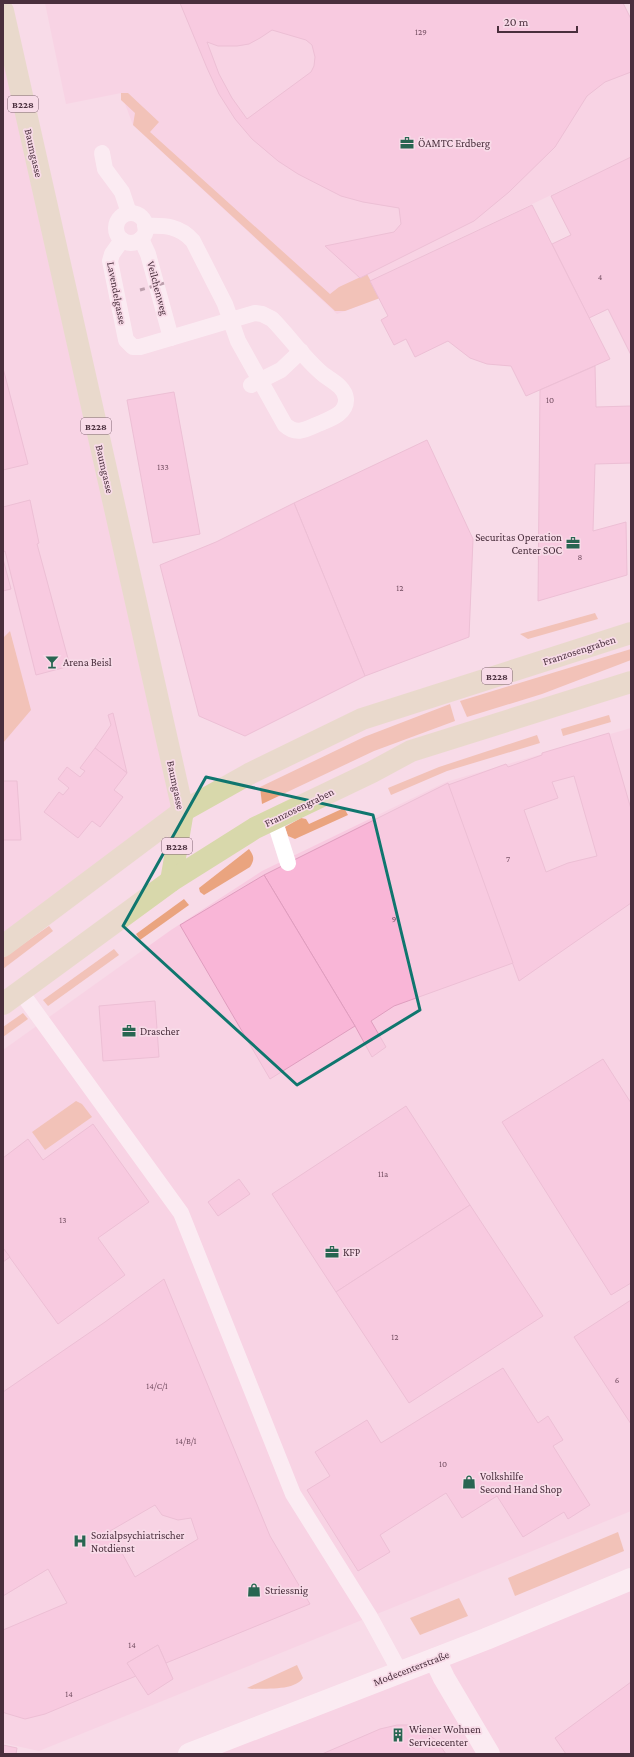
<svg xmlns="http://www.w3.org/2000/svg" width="634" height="1757" font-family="'Crimson Pro',serif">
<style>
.built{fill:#f8cae0}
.green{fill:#eaa47f}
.building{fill:#f9b6d7;stroke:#df9dbe;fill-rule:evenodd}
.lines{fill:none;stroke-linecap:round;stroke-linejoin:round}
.lane{stroke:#fff;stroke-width:16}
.street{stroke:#fff;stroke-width:22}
.secondary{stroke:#fff;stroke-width:22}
.primary{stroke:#d8d8ab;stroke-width:22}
.rail{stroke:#735765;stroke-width:3;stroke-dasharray:5 5;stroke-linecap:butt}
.marked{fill:none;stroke:#0f766e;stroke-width:3;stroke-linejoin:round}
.labels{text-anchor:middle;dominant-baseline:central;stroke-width:3.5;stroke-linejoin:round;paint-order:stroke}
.number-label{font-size:9px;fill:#765164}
.shield{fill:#f8dbe8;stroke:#7e6370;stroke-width:1}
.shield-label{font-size:10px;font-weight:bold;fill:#4a2f3d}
.poi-label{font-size:11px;fill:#4a2f3d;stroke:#f8dbe8;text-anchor:start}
.street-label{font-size:11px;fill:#4a2f3d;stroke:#f8dbe8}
</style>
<rect width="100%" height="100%" fill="#f8dbe8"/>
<g class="built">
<polygon points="45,3 623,3 631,19 631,157 370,281 380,298 337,314 133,125 121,93 66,104"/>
<polygon points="3,45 183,811 3,946"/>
<polygon points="631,728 631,1511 39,1751 3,1743 3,1050 171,930 262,871 446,782"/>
<polygon points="631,1579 631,1754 189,1754"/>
</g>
<g class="green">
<polygon points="121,93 128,93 159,122 150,132 330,294 339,287 367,274 380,298 345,311 335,311 133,125 135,113 121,100"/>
<polygon points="595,613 598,619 528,639 520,634"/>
<polygon points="10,631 31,710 3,743 3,638"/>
<polygon points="631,649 631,660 542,694 467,717 460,701"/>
<polygon points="450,704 455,721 374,751 262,804 260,787 364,737"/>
<polygon points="609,715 611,722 563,736 561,729"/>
<polygon points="537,735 540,743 447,771 391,795 388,788 439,767"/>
<polygon points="344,808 348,815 295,839 288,836 285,827 301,818 306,819 309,824"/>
<path d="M249,849C254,856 255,859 250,867L204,895L200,892L199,888Z"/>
<polygon points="184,899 189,905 140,940 136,934"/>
<polygon points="49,926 53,931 3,969 3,958"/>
<polygon points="114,949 119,955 48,1006 43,1000"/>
<polygon points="23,1013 28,1019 3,1037 3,1027"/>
<polygon points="76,1101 82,1104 92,1117 45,1150 32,1132"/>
<polygon points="618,1532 624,1551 515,1596 508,1578"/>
<polygon points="459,1598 468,1616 420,1635 410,1618"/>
<path d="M297,1665L303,1678C294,1691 267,1688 252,1689L247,1688Z"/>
</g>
<g class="building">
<path d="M180,3H623L631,19V72L605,82L587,96L555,147L509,192L474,221L360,278L325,246L394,232L401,224L399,208L363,202L341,196L298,174L278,161L252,139L235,119L219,94L207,68ZM272,30L306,40L312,45L315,57L314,66L311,72L247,119L232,98L219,74L207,42L218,46H237L249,44L260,38Z"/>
<polygon points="631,157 631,355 608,309 589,318 552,244 571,235 551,196"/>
<polygon points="532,205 610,359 526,396 511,366 487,364 470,358 448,341 415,357 406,339 394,345 381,320 388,316 370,281"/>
<polygon points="595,366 596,407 631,406 631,463 595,464 593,531 626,522 627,575 538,601 540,390"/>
<polygon points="3,368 28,464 3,470"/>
<polygon points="174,392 200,534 153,543 127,400"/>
<polygon points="427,440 473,539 469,637 365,676 294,503"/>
<polygon points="30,500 39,543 37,544 70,666 36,675 5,551 3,552 3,507"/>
<polygon points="294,503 365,676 245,736 199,716 160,565 216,542"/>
<polygon points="3,559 11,589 3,591"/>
<polygon points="113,713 127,773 95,748 111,725 108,715"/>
<path d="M609,733L631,809V903L519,981L448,785L506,764L508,767L542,755V753ZM574,776L597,856L568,863L546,872L524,810L558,798L552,782Z"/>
<polygon points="95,748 127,773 114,790 123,797 100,827 92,821 78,838 44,812 59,792 63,795 69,788 58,779 67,767 80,777 85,771 80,768"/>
<polygon points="3,781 17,781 21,840 3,840"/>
<polygon points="448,783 513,963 394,1006 371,1021 386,1047 372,1057 355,1026 264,875"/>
<polygon points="264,875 355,1026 270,1079 180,925"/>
<polygon points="155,1001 159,1057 103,1061 99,1006"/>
<polygon points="603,1059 631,1103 631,1283 611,1295 502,1122"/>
<polygon points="406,1106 470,1205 336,1292 272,1194"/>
<polygon points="93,1124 149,1202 98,1238 125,1275 58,1324 3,1248 3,1158 28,1139 43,1160"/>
<polygon points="239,1179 250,1194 218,1216 208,1202"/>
<polygon points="470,1205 543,1316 409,1403 336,1292"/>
<polygon points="3,1248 10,1257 3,1262"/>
<path d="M164,1279L270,1536L310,1604L166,1663L158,1645L127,1663L136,1676L45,1714L25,1719L5,1713L3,1712V1630L67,1603L48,1569L3,1596V1392L105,1322ZM155,1505L162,1515L178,1520L191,1518L198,1539L135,1577L110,1531Z"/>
<polygon points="631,1300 631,1424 574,1337"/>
<polygon points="503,1368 538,1423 548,1416 563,1440 553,1446 590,1505 568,1519 564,1512 523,1537 497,1496 462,1518 446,1493 380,1535 390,1552 358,1571 307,1490 330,1476 315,1452 367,1420 381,1443"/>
<polygon points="158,1645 173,1679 148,1695 127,1663"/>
<polygon points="631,1682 631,1754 566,1754 555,1738"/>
<polygon points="397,1725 409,1725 420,1729 436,1740 446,1754 322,1754 380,1729"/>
<polygon points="3,1745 17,1748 16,1754 3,1754"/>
</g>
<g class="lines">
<g class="lane">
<polyline points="102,153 105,169 122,192 129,213"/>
<circle cx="131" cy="228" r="15"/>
<polyline points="141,239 148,254 171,338"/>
<path d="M122,240L112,254L110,261L126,340L133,347H140L255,313L262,314L272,319C289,336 305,360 324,375C332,381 345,387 346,399C347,415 327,420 316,425C305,430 296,435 285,425L238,341L225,304L193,241C180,226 165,225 145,226"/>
<polyline points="251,385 281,370 301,351"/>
<polyline points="274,819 288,863"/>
<polyline points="21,992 181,1213 293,1494 370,1617 400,1672"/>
</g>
<polyline class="street" points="435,1659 444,1678 489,1754"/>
<polyline class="secondary" points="189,1754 486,1639 631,1579"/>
<g class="primary">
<polyline points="3,11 183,811 171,881"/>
<polyline points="3,946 183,811 249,774 362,719 631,633"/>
<polyline points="3,1004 171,881 255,828 372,772 411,751 631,682"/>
</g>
<polyline class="rail" points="140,290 168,282"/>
</g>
<path d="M0 0H634V1757H0ZM206,777L373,815L420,1010L297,1085L123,926Z" fill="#f8dbe8" fill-opacity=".55" fill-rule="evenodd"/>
<path class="marked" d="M206,777L373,815L420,1010L297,1085L123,926Z"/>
<defs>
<g id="office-bare" transform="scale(1.08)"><path d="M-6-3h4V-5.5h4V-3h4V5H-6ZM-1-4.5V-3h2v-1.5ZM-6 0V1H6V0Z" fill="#286551" stroke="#f8dbe8" stroke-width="2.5" paint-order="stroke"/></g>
<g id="bar-bare" transform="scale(1.08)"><path d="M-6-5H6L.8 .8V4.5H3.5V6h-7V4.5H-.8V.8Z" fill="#286551" stroke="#f8dbe8" stroke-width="2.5" paint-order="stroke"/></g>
<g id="shop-bare" transform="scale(1.08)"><path d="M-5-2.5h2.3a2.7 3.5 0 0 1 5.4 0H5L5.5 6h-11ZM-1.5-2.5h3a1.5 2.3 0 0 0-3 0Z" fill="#286551" stroke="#f8dbe8" stroke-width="2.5" paint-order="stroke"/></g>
<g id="hospital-bare" transform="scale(1.08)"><path d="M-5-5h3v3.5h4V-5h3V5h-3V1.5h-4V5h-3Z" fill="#286551" stroke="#f8dbe8" stroke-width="2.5" paint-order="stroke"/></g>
<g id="building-bare" transform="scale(1.08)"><path d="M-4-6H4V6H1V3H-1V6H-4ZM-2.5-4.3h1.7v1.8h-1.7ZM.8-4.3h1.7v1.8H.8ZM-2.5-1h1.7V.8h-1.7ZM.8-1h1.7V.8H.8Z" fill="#286551" stroke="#f8dbe8" stroke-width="2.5" paint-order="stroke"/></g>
</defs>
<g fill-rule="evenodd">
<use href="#office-bare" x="407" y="143"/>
<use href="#office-bare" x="573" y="543"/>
<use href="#bar-bare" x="52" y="662"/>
<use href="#office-bare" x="129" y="1031"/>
<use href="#office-bare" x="332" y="1252"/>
<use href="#shop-bare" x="469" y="1482"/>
<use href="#hospital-bare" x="80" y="1541"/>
<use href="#shop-bare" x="254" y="1590"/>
<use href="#building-bare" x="398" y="1735"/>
</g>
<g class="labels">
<g class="number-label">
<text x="421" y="32">129</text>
<text x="600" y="277">4</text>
<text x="550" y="400">10</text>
<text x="163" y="467">133</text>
<text x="580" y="557">8</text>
<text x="400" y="588">12</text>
<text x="508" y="859">7</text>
<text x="394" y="919">9</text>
<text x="383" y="1174">11a</text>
<text x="63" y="1220">13</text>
<text x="395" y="1337">12</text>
<text x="617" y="1380">6</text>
<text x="157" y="1386">14/C/1</text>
<text x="186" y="1441">14/B/1</text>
<text x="443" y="1464">10</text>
<text x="132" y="1645">14</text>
<text x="69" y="1694">14</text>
</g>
<g class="shield">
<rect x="8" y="96" width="30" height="16" rx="3"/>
<rect x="81" y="418" width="30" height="16" rx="3"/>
<rect x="482" y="668" width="30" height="16" rx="3"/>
<rect x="162" y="838" width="30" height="16" rx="3"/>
</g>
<g class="shield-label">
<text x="23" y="104">B228</text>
<text x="96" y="426">B228</text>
<text x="497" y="676">B228</text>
<text x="177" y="846">B228</text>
</g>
<g class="poi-label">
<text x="418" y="143">ÖAMTC Erdberg</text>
<text x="562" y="537" text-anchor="end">Securitas Operation<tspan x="562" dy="13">Center SOC</tspan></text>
<text x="63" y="662">Arena Beisl</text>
<text x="140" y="1031">Drascher</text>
<text x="343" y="1252">KFP</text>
<text x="480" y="1476">Volkshilfe<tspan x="480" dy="13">Second Hand Shop</tspan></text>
<text x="91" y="1535">Sozialpsychiatrischer<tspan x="91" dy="13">Notdienst</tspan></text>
<text x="265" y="1590">Striessnig</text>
<text x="409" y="1729">Wiener Wohnen<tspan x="409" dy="13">Servicecenter</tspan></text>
</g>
<g class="street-label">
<text transform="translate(34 153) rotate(77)">Baumgasse</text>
<text transform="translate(158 288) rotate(75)">Veilchenweg</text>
<text transform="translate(117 293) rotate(79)">Lavendelgasse</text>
<text transform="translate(105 469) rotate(77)">Baumgasse</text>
<text transform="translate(579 650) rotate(-18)">Franzosengraben</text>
<text transform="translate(176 785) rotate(78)">Baumgasse</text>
<text transform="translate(299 807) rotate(-26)">Franzosengraben</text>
<text transform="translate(411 1668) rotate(-21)">Modecenterstraße</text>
</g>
</g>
<rect width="634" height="1757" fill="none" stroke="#4a2f3d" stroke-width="8"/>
<path d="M498 26v6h79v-6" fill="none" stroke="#4a2f3d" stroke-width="2"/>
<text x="504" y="26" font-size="12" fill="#4a2f3d" stroke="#f8dbe8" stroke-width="3" paint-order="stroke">20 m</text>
</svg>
